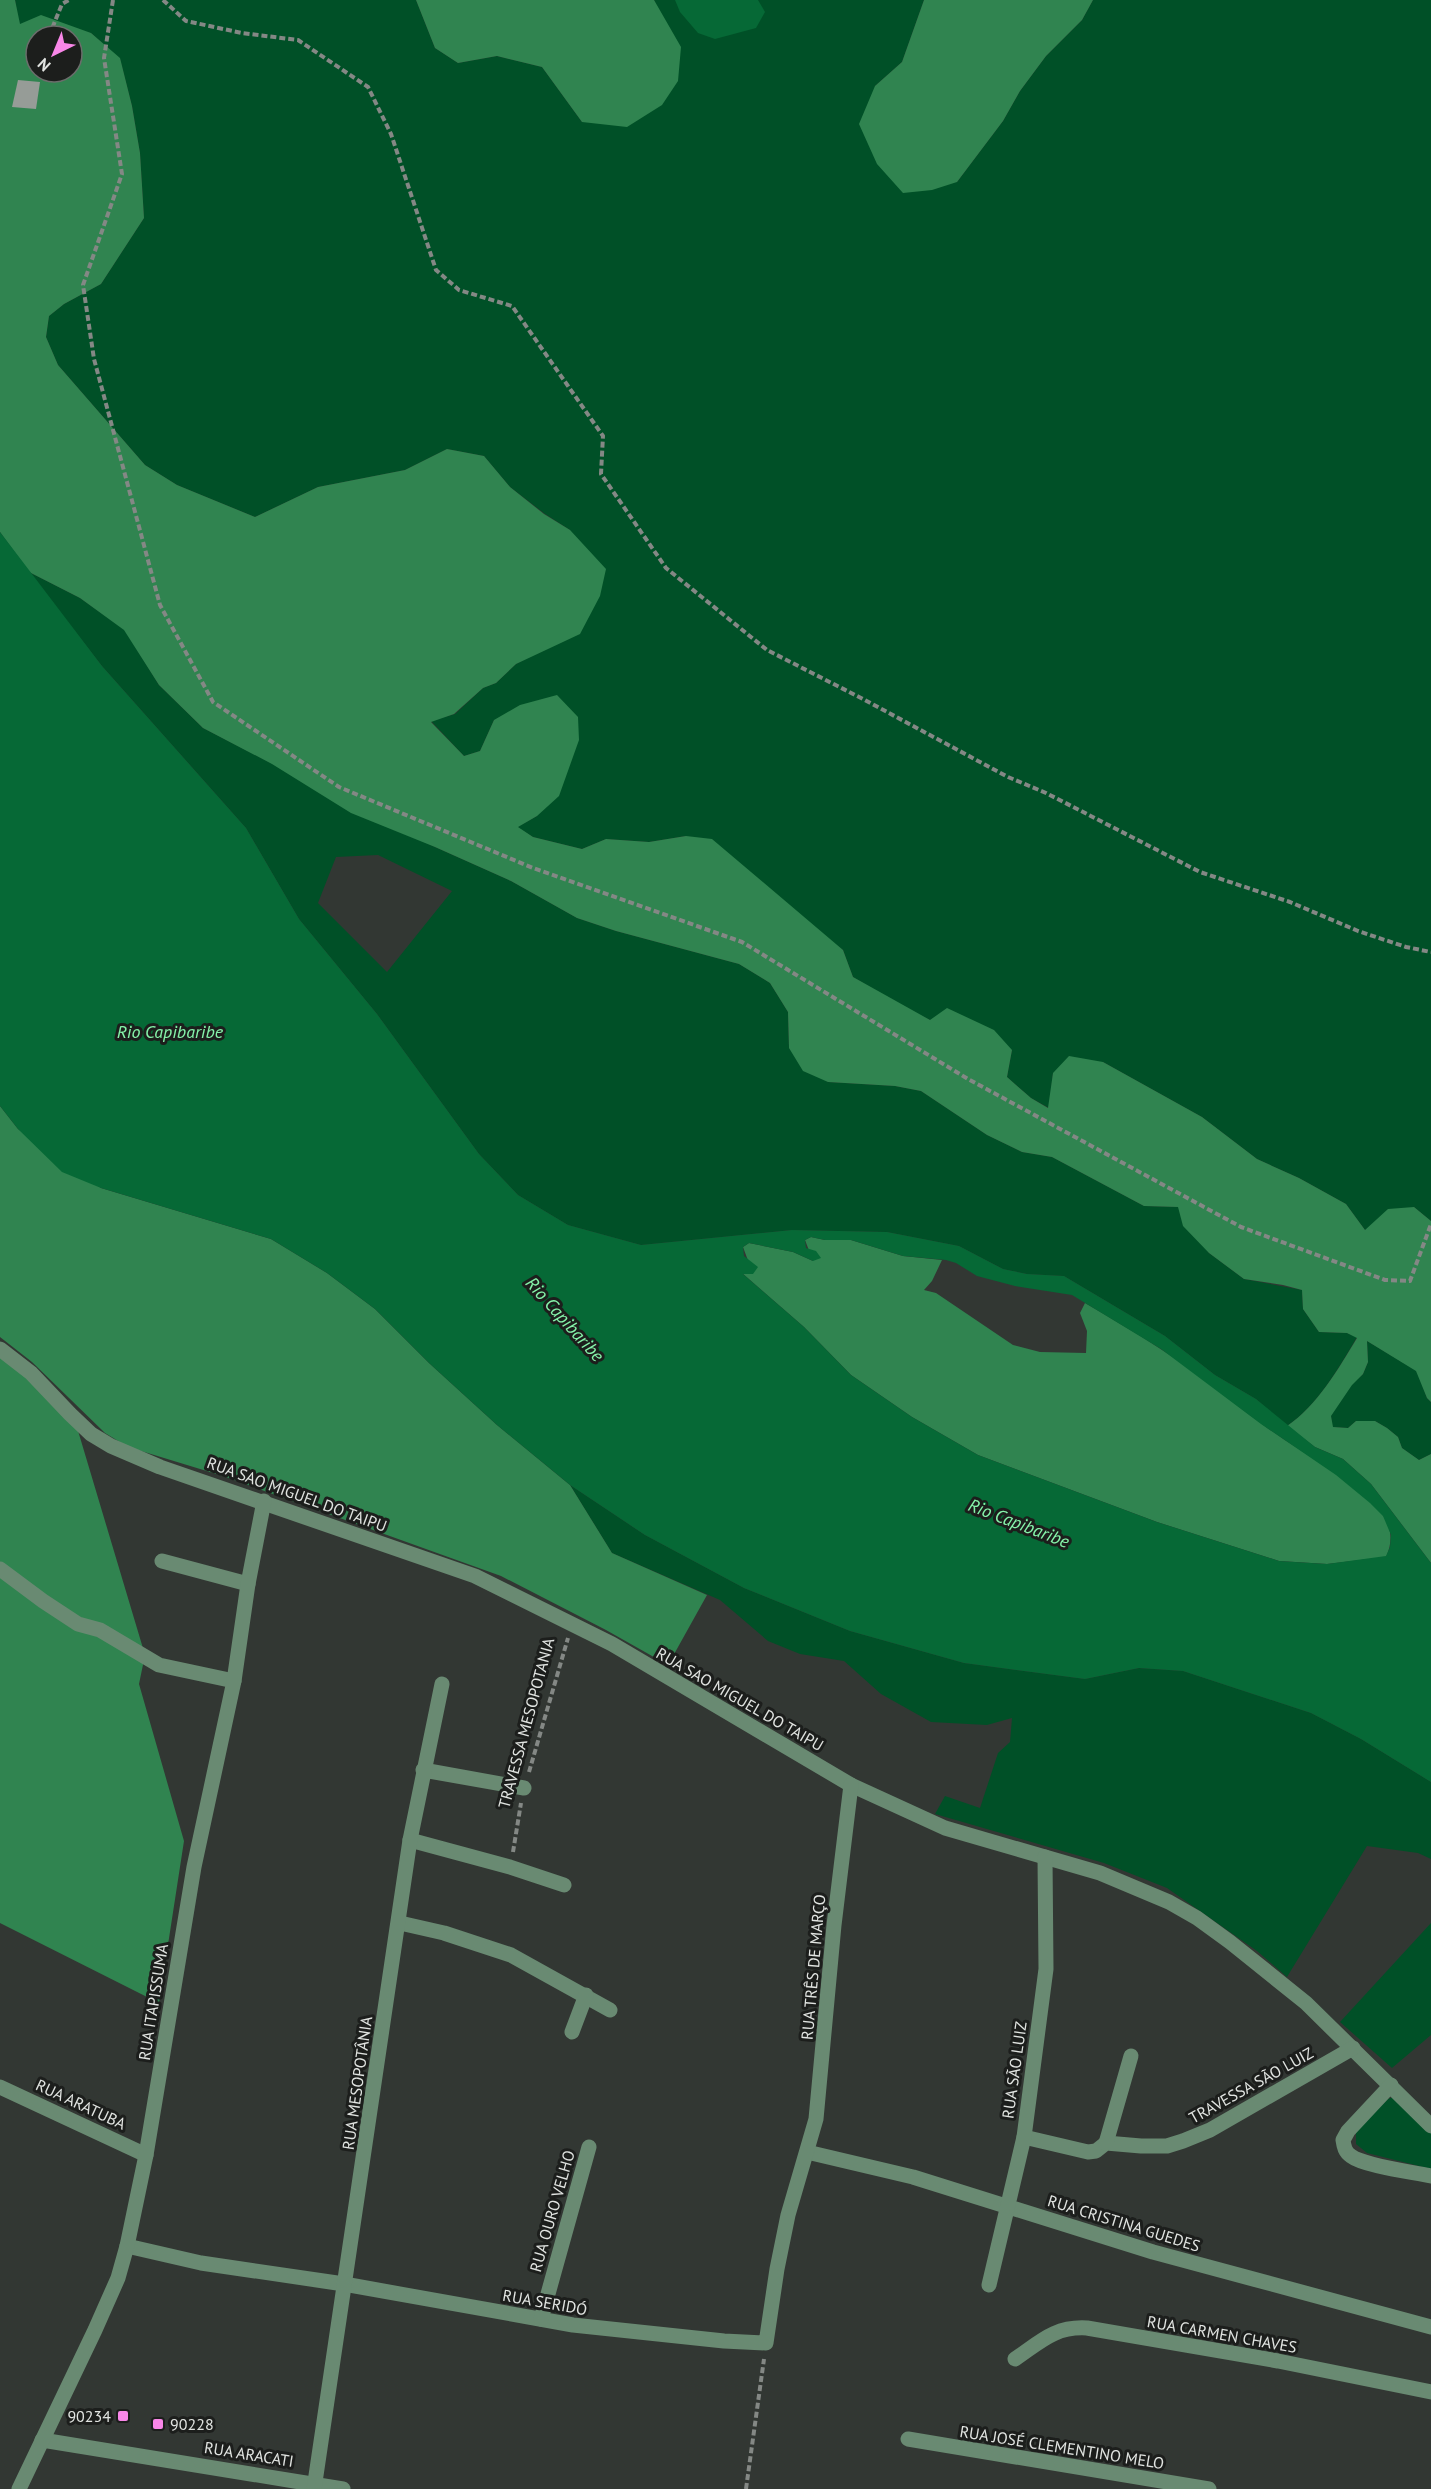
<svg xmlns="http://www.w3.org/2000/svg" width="1431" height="2489" font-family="'PT Sans',sans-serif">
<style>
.green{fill:#005027;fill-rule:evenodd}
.forest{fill:#308450;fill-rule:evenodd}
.water{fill:#066936;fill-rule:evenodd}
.building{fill:#969c97}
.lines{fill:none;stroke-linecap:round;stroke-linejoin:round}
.path{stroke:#848885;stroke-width:4;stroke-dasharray:6 3;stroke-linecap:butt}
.minor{stroke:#698a72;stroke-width:15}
.poi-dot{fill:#f987e8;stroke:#1c1e1c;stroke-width:2}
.labels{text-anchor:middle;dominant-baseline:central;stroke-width:6;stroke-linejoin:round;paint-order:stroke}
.street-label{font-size:16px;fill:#e1e4e1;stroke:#1c1e1c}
.poi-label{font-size:16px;fill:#e1e4e1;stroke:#1c1e1c;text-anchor:end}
.water-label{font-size:18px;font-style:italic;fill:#86f4aa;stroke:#1c1e1c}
</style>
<rect width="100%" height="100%" fill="#323733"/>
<g class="green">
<polygon points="15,0 416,0 435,48 458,63 497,56 542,67 582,122 659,12 654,0 924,0 902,62 875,86 957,182 1003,121 1020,91 1046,56 1082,20 1093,0 1431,0 1431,1221 1414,1207 1365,1230 1346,1204 1299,1178 1257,1159 1202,1117 1103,1062 1053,1073 1049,1108 1031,1098 1007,1077 1012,1050 930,1020 900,1005 853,977 843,950 686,836 649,842 606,839 582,849 533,837 517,827 537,816 494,720 480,751 464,756 431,721 455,714 483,688 496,683 516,664 546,648 570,530 545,514 510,487 484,456 447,449 405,470 318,487 255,517 177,485 145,465 58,365 46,337 49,316 64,304 101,284 144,218 140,153 132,106 120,59 91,33 19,24"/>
<path d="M29,572L80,598L125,630L159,685L203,728L435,847L511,881L577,918L616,931L739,964L770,983L788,1012L789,1048L828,1082L895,1086L921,1091L987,1135L1022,1152L1052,1157L1144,1206L1179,1207L1209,1253L1244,1279L1302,1290L1303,1309L1319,1332L1347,1333L1357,1337C1339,1368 1317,1406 1287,1426L1256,1399L1215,1375L1165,1336L1064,1276L1027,1274L1003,1269L959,1246L887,1232L792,1230L641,1245L568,1225L518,1195L479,1154L377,1014L299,919L246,828L102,666ZM378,855L452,891L387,972L318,903L336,857Z"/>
<polygon points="1367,1341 1417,1371 1427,1398 1431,1402 1431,1454 1419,1460 1402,1448 1398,1437 1387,1428 1375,1421 1356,1421 1348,1428 1332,1427 1331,1415 1352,1384 1363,1374 1368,1362"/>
<polygon points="570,1485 645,1535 744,1588 850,1631 964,1663 1085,1679 1139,1668 1183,1671 1311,1713 1361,1739 1431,1782 1431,1859 1418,1853 1367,1846 1287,1977 1257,1951 1167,1888 1104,1863 935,1814 945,1796 980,1808 998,1753 1010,1742 1012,1718 987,1725 931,1722 881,1694 844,1661 800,1654 768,1641 720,1600 612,1553"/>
<polygon points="1431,1923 1431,2035 1392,2068 1340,2022"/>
<polygon points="1393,2097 1431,2132 1431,2169 1367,2153 1356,2144 1356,2132 1388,2099"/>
</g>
<g class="forest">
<path d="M0,0H15L20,24L41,15L91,33L120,58L132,106L140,153L144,218L101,284L64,304L49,316L46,337L58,365L145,465L177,485L255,517L318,487L405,470L447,449L484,456L510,487L544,514L570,530L606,569L600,596L580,634L516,664L496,683L483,688L454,714L431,722L464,756L480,751L494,720L520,705L557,695L578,717L579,740L559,796L537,816L518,827L533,837L582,849L606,839L649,842L686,836L712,839L843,950L853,977L930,1020L947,1008L994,1030L1012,1050L1007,1077L1031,1098L1048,1108L1053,1073L1069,1056L1103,1062L1202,1117L1257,1159L1299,1178L1346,1204L1365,1230L1388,1209L1414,1207L1431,1221V1402L1427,1398L1416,1371L1367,1341L1368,1362L1363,1374L1352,1385L1331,1416L1333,1427L1348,1428L1356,1421H1375L1387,1428L1398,1437L1402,1448L1419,1460L1431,1454V1563L1371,1484L1343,1459L1315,1447L1287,1426C1317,1406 1339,1368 1357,1338L1347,1333L1319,1332L1303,1309L1302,1290L1283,1285L1244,1279L1209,1253L1183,1226L1178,1207L1144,1206L1052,1157L1022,1152L987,1135L921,1091L895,1086L828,1082L803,1071L789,1048L788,1012L770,983L739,964L616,931L577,918L511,881L435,847L351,813L272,764L203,728L159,685L124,630L80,598L29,572L0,532ZM36,36H72V72H36Z"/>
<polygon points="416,0 654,0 681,47 678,81 662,105 627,127 582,122 542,67 497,56 458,63 435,48"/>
<polygon points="924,0 1093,0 1082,20 1046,56 1020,91 1003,121 957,182 932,190 903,193 877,164 859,124 875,86 902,62"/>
<polygon points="0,1106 18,1129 101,1188 271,1239 327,1273 375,1309 429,1363 497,1425 570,1485 612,1553 707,1595 668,1665 606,1630 501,1576 223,1476 128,1447 105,1433 32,1362 0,1337"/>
<path d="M811,1237L825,1240H851L903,1256L942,1260L932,1281L924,1290L936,1293L1013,1345L1040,1352L1086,1353L1087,1331L1080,1313L1085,1303C1110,1318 1135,1332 1159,1348C1195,1371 1227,1399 1262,1424C1299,1452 1352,1478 1382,1514C1392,1527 1393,1542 1386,1557L1327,1564L1279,1561L1157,1522L978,1455L912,1417L851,1375L804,1327L742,1273L753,1274L743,1247L749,1243L793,1252L813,1261L805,1240Z"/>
<polygon points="0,1353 76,1424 145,1655 139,1684 184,1841 159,2003 0,1923"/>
</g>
<g class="water">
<polygon points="675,0 758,0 765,12 756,28 715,39 698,33 680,12"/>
<path d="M0,532L102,666L246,828L299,919L377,1014L479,1154L518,1195L568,1225L641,1245L792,1230L887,1232L959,1246L1003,1269L1027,1274L1064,1276L1165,1336L1215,1375L1256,1399L1315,1447L1343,1459L1371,1484L1431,1563V1782L1361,1739L1311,1713L1183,1671L1139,1668L1085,1679L964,1663L850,1631L744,1588L645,1535L570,1485L497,1425L429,1363L375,1309L327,1273L271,1239L101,1188L62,1172L18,1129L0,1106ZM811,1237L825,1240H851L903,1256L946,1260L956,1263L977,1276L1015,1286L1072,1295L1161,1349L1261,1424L1336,1475L1370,1503L1383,1516L1391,1535L1390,1547L1386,1556L1327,1564L1279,1561L1157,1522L978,1455L912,1417L851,1375L804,1327L743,1274H753L758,1267L744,1256L743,1247L749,1243L793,1252L813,1261L821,1258L816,1251L806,1248L805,1240Z"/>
</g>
<polygon class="building" points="18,80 40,82 36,109 12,107"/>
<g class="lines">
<g class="path">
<polyline points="113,0 104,58 122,174 83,285 94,359 160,605 213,702 339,787 533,868 742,942 968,1079 1241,1227 1385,1280 1410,1281 1431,1224"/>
<polyline points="163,0 186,21 242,33 298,40 368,87 391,134 436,270 459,290 512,306 603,436 601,474 666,568 767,650 861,698 1008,777 1046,793 1200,872 1290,902 1358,931 1406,947 1431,952"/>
<polyline points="49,36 62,4 69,0"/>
<polyline points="529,1772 568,1638"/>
<polyline points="513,1852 521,1803"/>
<polyline points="746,2489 764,2359"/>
</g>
<g class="minor">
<polyline points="0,1349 31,1373 70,1414 91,1434 111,1446 160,1467 475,1576 612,1644 851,1785 945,1828 1100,1873 1169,1902 1197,1918 1230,1942 1306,2003 1431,2126"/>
<polyline points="162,1561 248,1584"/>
<polyline points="0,1569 43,1601 78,1624 100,1630 159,1665 234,1681"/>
<polyline points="423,1770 524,1788"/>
<polyline points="410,1840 510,1867 564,1885"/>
<polyline points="400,1923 444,1933 511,1955 610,2010"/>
<polyline points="572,2032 586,1995"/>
<path d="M1391,2085L1348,2131L1343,2140C1344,2147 1345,2152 1351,2156C1364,2166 1413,2172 1431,2176"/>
<polyline points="0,2087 146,2155"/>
<polyline points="1024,2137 1088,2152 1096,2151 1106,2143 1141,2146 1167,2146 1183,2141 1210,2130 1353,2048"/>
<polyline points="1106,2143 1131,2056"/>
<polyline points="807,2152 913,2177 1153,2252 1431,2327"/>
<polyline points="127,2246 201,2263 344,2284 573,2325 724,2341 766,2343 777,2269 788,2215 816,2119 834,1925 851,1785"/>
<polyline points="989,2285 1024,2137 1046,1969 1045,1857"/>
<polyline points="541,2319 589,2147"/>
<path d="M1015,2359C1040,2342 1055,2326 1087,2328L1278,2361L1431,2392"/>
<polyline points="908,2439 1209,2489"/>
<polyline points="42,2440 343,2489"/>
<polyline points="19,2489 95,2330 118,2278 127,2246 146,2155 194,1867 234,1681 248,1584 264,1501"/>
<polyline points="314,2489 410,1840 442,1684"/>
</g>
</g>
<g class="poi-dot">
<rect x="117" y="2410" width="12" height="12" rx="3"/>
<rect x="152" y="2418" width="12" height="12" rx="3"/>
</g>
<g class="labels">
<g class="street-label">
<text transform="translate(297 1494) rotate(20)">RUA SAO MIGUEL DO TAIPU</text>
<text transform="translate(740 1699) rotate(30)">RUA SAO MIGUEL DO TAIPU</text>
<text transform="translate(526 1723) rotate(-75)">TRAVESSA MESOPOTANIA</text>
<text transform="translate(813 1967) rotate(-85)">RUA TRÊS DE MARÇO</text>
<text transform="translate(153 2002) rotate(-81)">RUA ITAPISSUMA</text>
<text transform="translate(1014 2070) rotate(-82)">RUA SÃO LUIZ</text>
<text transform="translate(357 2083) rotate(-82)">RUA MESOPOTÂNIA</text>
<text transform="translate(1251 2085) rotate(-29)">TRAVESSA SÃO LUIZ</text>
<text transform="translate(81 2104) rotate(25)">RUA ARATUBA</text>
<text transform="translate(552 2211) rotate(-74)">RUA OURO VELHO</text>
<text transform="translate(1124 2223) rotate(17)">RUA CRISTINA GUEDES</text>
<text transform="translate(545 2302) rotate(10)">RUA SERIDÓ</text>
<text transform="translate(1222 2334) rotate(10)">RUA CARMEN CHAVES</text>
<text transform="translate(1062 2447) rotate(9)">RUA JOSÉ CLEMENTINO MELO</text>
<text transform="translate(249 2454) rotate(9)">RUA ARACATI</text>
</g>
<g class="poi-label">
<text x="111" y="2416">90234</text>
<text x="170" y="2424" text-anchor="start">90228</text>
</g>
<g class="water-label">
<text x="170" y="1031">Rio Capibaribe</text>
<text transform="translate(565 1319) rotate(48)">Rio Capibaribe</text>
<text transform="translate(1019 1523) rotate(21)">Rio Capibaribe</text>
</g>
</g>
<g transform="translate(54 54) rotate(223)"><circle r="28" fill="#1c1e1c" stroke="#6b6d6b" stroke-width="1.5"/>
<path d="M0-4.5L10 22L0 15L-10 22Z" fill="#f987e8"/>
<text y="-9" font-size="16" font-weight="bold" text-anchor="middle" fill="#e1e4e1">N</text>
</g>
</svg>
